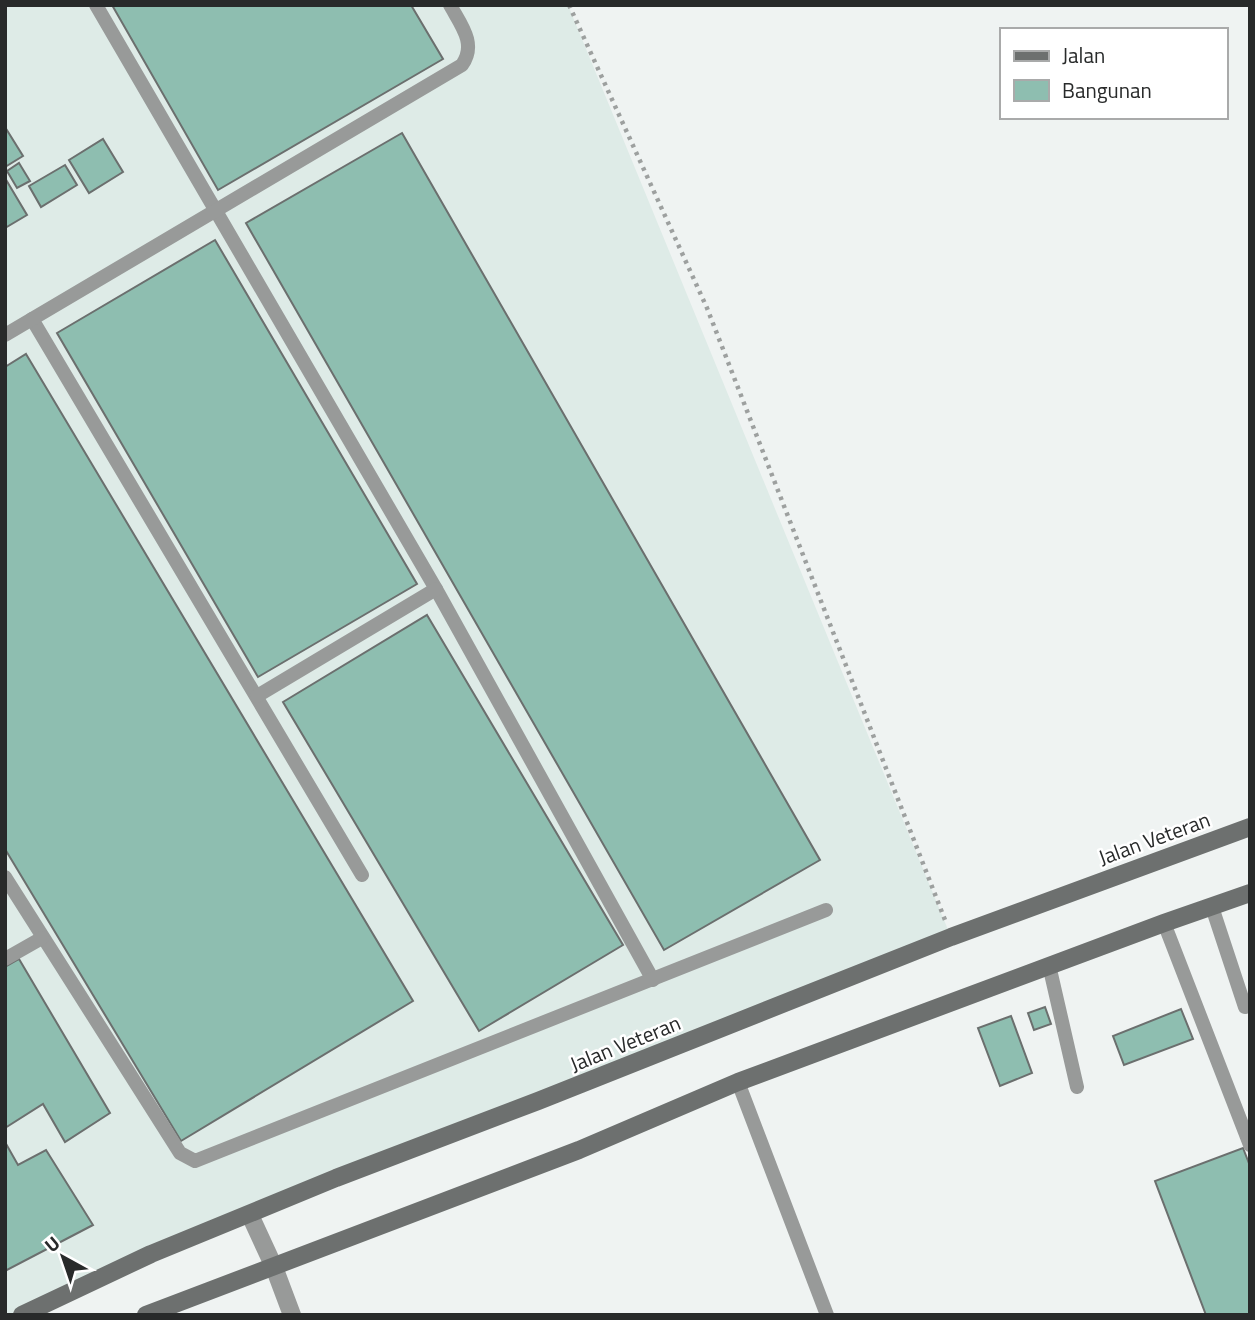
<svg xmlns="http://www.w3.org/2000/svg" width="1255" height="1320" font-family="'Titillium Web',sans-serif">
<style>
.built{fill:#deebe7}
.building{fill:#8ebeb0;stroke:#6b6f6e;stroke-width:2}
.lines{fill:none;stroke-linecap:round;stroke-linejoin:round}
.path{stroke:#9da09f;stroke-width:4.5;stroke-dasharray:3.5 5;stroke-linecap:butt}
.lane{stroke:#989a99;stroke-width:14}
.street{stroke:#989a99;stroke-width:18}
.secondary{stroke:#6d706f;stroke-width:18}
.labels{text-anchor:middle;dominant-baseline:central;stroke-width:5;stroke-linejoin:round;paint-order:stroke}
.street-label{font-size:21px;fill:#282a2a;stroke:#fff}
</style>
<rect width="100%" height="100%" fill="#eff3f2"/>
<polygon class="built" points="5,5 568,5 951,937 250,1215 28,1315 5,1315"/>
<g class="building">
<polygon points="112,5 411,5 443,59 218,190"/>
<polygon points="5,127 23,156 5,167"/>
<polygon points="402,133 820,860 664,950 246,223"/>
<polygon points="103,139 123,172 89,193 69,160"/>
<polygon points="19,163 30,181 17,188 7,171"/>
<polygon points="65,165 77,185 41,207 29,186"/>
<polygon points="5,178 27,215 5,228"/>
<polygon points="215,240 417,584 258,677 57,333"/>
<polygon points="26,354 413,1001 181,1141 5,849 5,367"/>
<polygon points="427,615 623,945 479,1031 283,702"/>
<polygon points="19,959 110,1113 65,1142 43,1104 5,1128 5,967"/>
<polygon points="1045,1007 1051,1024 1034,1030 1028,1013"/>
<polygon points="1181,1009 1193,1039 1124,1065 1113,1036"/>
<polygon points="1011,1016 1032,1073 1000,1086 978,1028"/>
<polygon points="5,1142 18,1165 46,1150 93,1225 5,1271"/>
<polygon points="1243,1148 1250,1166 1250,1315 1206,1315 1155,1181"/>
</g>
<g class="lines">
<polyline class="path" points="569,5 707,308 945,920"/>
<g class="lane">
<polyline points="96,5 436,589 653,980"/>
<polyline points="32,319 362,875"/>
<path d="M5,335L462,65C477,44 461,25 450,5"/>
<polyline points="257,696 436,589"/>
<polyline points="5,877 180,1153 195,1161 826,910"/>
<polyline points="1212,907 1245,1007 1250,1005"/>
<polyline points="1164,923 1250,1145"/>
<polyline points="5,959 42,938"/>
<polyline points="1049,965 1077,1087"/>
<polyline points="738,1082 827,1315"/>
</g>
<polyline class="street" points="250,1215 274,1267 292,1315"/>
<g class="secondary">
<polyline points="22,1315 151,1254 336,1178 538,1101 951,937 1250,827"/>
<polyline points="146,1315 579,1150 738,1082 1164,923 1250,893"/>
</g>
</g>
<g class="labels">
<g class="street-label">
<text transform="translate(1154 838) rotate(-20)">Jalan Veteran</text>
<text transform="translate(625 1043) rotate(-22)">Jalan Veteran</text>
</g>
</g>
<rect width="1255" height="1320" fill="none" stroke="#282a2a" stroke-width="14"/>
<rect x="1000" y="28" width="228" height="91" fill="#ffffff" stroke="#a9aaaa" stroke-width="2"/>
<rect x="1014" y="51" width="35" height="10" fill="#6d706f" stroke="#a9aaaa" stroke-width="2"/>
<text x="1062" y="63" font-size="21" fill="#282a2a">Jalan</text>
<rect x="1014" y="80" width="35" height="21" fill="#8ebeb0" stroke="#a9aaaa" stroke-width="2"/>
<text x="1062" y="98" font-size="21" fill="#282a2a">Bangunan</text>
<g transform="translate(63 1257) rotate(320)" stroke="#ffffff" stroke-width="5" paint-order="stroke">
<path d="M0-5L12 26L0 18L-12 26Z" fill="#282a2a"/>
<text y="-10" font-size="19" font-weight="bold" text-anchor="middle" fill="#282a2a">U</text>
</g>
</svg>
